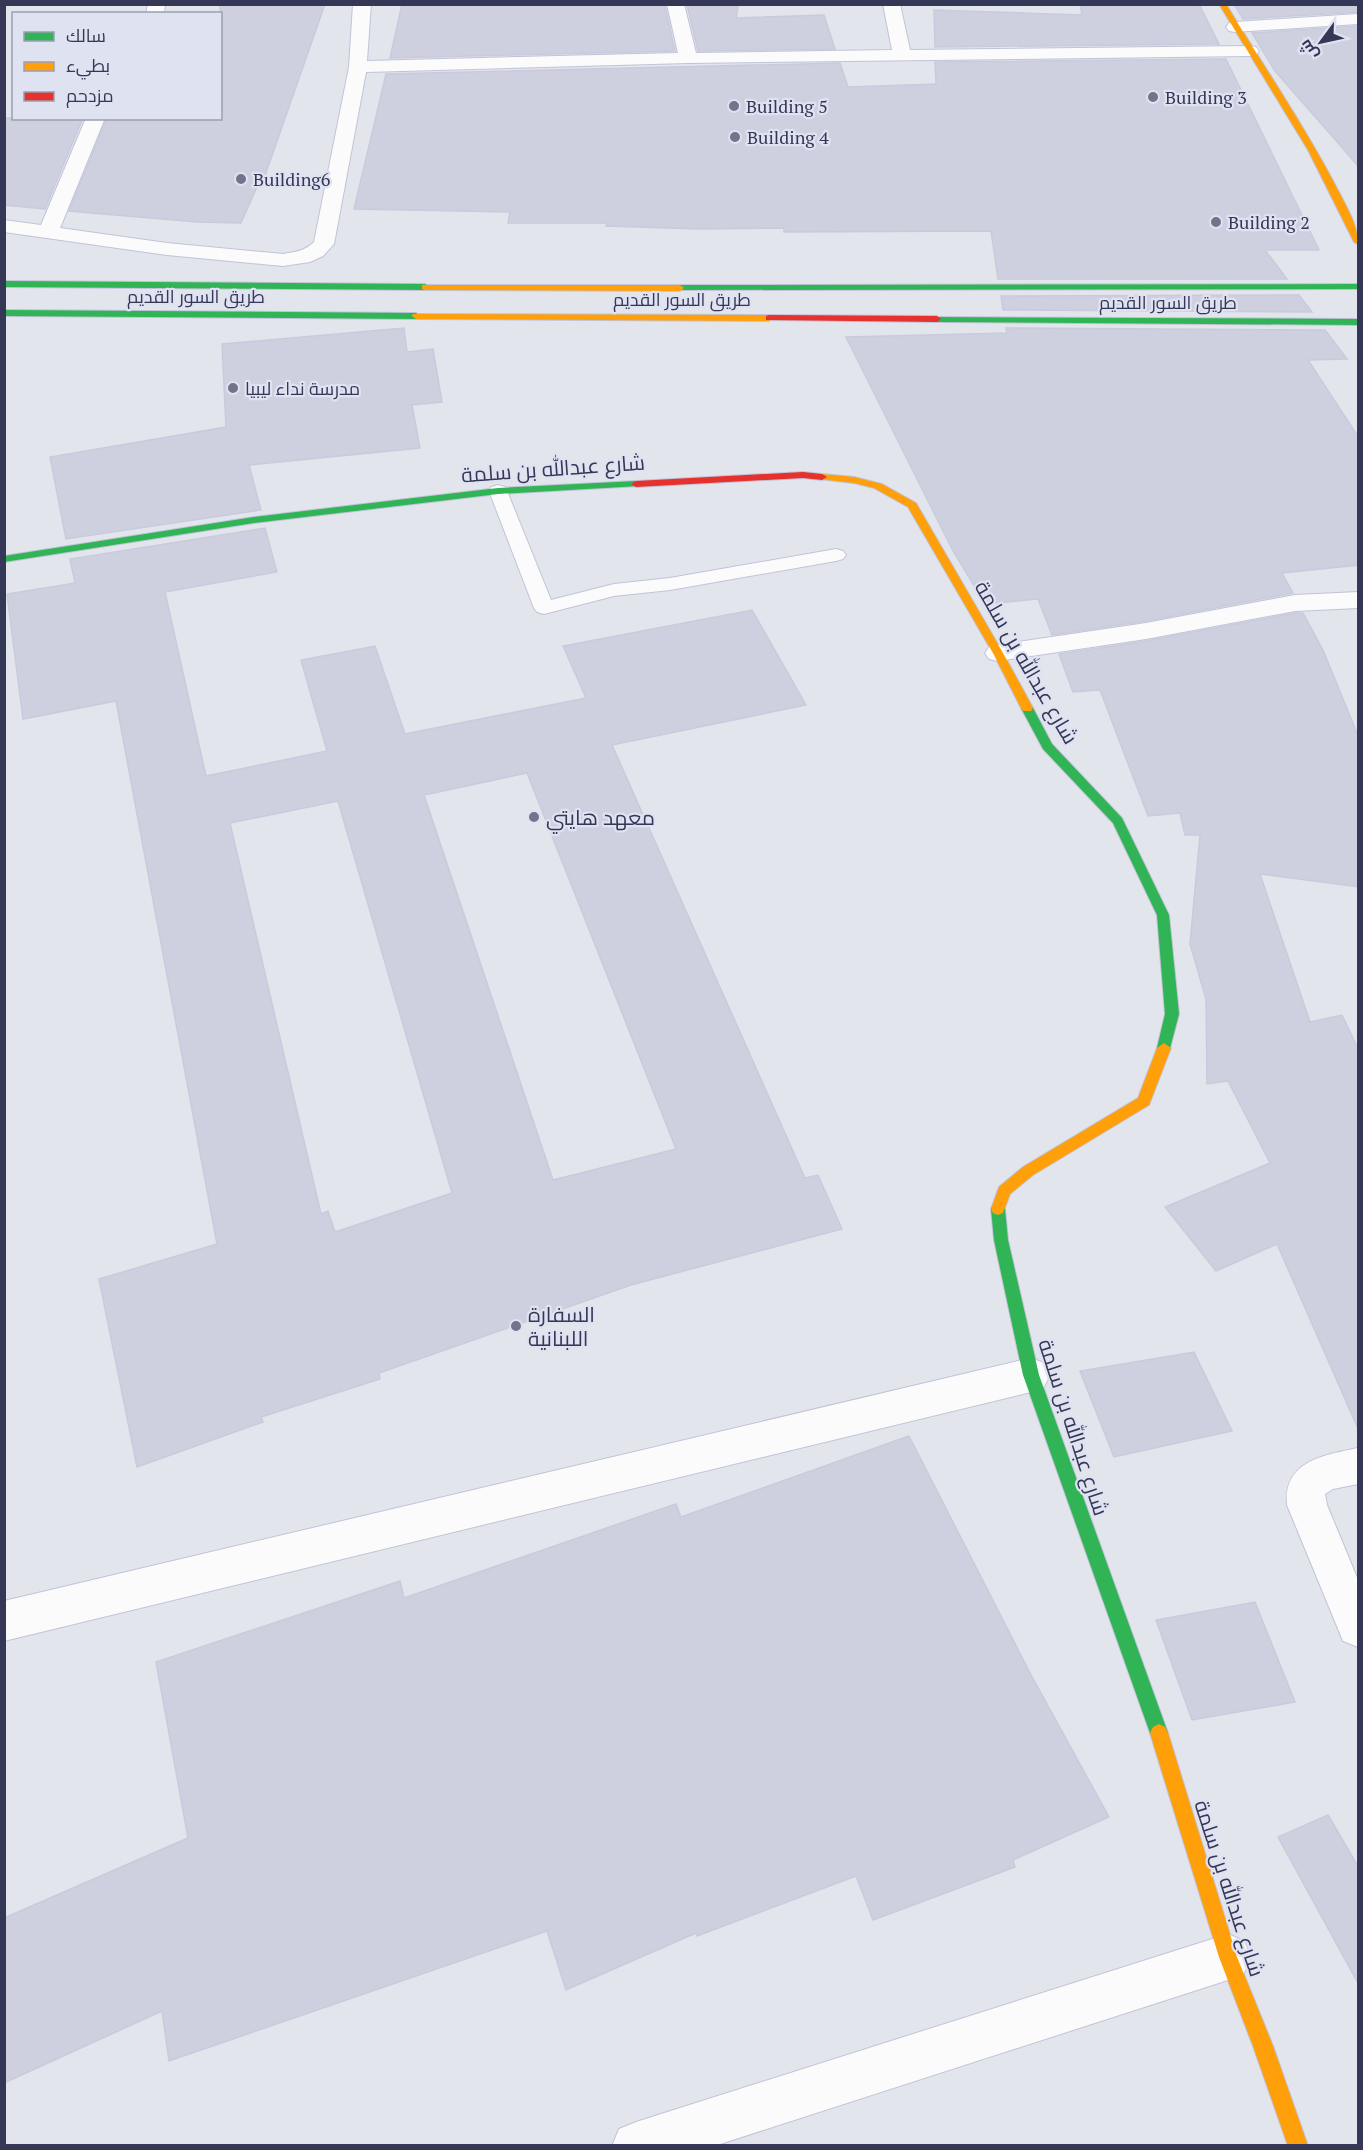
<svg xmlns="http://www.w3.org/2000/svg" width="1363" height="2150" font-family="'PT Serif',Cairo,serif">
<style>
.building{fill:#ced0df;stroke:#c8cbdc;stroke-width:1.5;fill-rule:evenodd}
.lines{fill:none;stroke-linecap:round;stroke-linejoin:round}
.lane-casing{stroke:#c1c3d8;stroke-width:2}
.street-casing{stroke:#c1c3d8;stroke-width:2}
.fast-casing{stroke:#c1c3d8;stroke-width:2}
.slow-casing{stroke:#c1c3d8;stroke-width:2}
.jam-casing{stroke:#c1c3d8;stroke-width:2}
.lane{fill:#fbfbfc;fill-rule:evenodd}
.street{fill:#fbfbfc;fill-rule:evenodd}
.fast{fill:#30b455;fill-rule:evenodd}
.slow{fill:#ff9f0a;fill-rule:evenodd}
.jam{fill:#e5322d;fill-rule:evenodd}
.poi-dot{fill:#72748b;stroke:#dfe2f1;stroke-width:2}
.labels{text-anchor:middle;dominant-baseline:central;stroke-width:4.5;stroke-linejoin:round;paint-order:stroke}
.far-poi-label{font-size:18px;fill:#353756;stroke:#dfe2f1;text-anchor:start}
.far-street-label{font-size:18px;fill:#353756;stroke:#dfe2f1}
.street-label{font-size:21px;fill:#353756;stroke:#dfe2f1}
.poi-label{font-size:21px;fill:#353756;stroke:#dfe2f1;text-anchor:start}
</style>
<rect width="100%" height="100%" fill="#e3e5ed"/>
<g class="building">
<polygon points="220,4 325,4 261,187 257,187 241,223 197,222 69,211 107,118 220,118"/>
<polygon points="402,4 665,5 675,51 390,58"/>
<polygon points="1080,4 1199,4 1219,44 935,47 934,10 1082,15"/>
<polygon points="1234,4 1359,4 1359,12 1243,19"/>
<polygon points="687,5 738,6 736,18 824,15 835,49 698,51"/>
<polygon points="1359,26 1359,167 1275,71 1252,33"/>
<polygon points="1226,59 1319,250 1265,250 1287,279 998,279 991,231 784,232 784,228 698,229 606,226 607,223 508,223 510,212 354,209 386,74 840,63 848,87 936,84 935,62"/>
<polygon points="4,118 83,118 45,209 4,205"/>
<polygon points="1299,295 1312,312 1003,310 1001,296"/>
<polygon points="404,328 407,352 433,349 442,402 412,405 420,448 249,465 261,510 66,539 50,457 226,427 222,344"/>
<polygon points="1006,328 1325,330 1347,359 1308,360 1359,438 1359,565 1282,573 1293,593 1146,621 1052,635 1038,599 985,604 953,551 846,337 1007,333"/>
<path d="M265,528L277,572L165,592L206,776L327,751L301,660L375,646L405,734L586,698L563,646L752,610L806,705L612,745L805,1178L818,1175L842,1229L631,1285L379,1373L380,1379L261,1417L263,1422L137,1467L99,1279L217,1244L116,701L23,719L7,594L75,583L70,559ZM527,773L676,1149L553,1180L424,795ZM338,801L452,1193L335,1232L328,1211L321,1214L230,823Z"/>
<polygon points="1295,613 1303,613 1323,650 1359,738 1359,887 1260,874 1310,1022 1342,1015 1359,1051 1359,1431 1277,1244 1216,1271 1165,1207 1270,1163 1228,1081 1207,1084 1206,999 1190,944 1200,835 1185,835 1180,813 1148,816 1100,690 1073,692 1059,654 1146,641"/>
<polygon points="1194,1352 1232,1431 1114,1457 1080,1371"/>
<polygon points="909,1436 1030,1673 1109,1817 1013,1860 1015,1867 873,1920 856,1876 697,1936 696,1933 566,1990 547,1931 169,2061 162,2011 4,2083 4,1918 188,1838 156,1662 400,1581 404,1598 676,1504 681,1517"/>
<polygon points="1255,1602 1295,1702 1192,1720 1156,1620"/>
<polygon points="1328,1815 1359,1868 1359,1985 1278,1837"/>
</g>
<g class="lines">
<g class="lane-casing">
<polygon id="lane" points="498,485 505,487 507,491 551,600 614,584 670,578 836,549 843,551 846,555 843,559 836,561 670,590 614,596 544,614 537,612 534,608 489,491 491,487"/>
</g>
<g class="street-casing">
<g id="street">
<polygon points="148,4 165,4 164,14 146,14"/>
<path d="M353,4H371L367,61L678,53L667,4H684L696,53L892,50L883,4H900L910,50L1250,46L1256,47L1259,51L1256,55L1250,56L688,63L366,72L334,244L323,256L310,262L283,266L167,255L4,232V220L41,225L86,118H105L60,228L167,243L283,254C295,252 305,251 314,242L349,67Z"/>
<polygon points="1358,14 1358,24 1235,32 1229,31 1226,27 1229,23 1235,22"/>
<polygon points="1358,592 1358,608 1295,611 1146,639 998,661 989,659 985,653 989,647 998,645 1146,623 1295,595"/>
<polygon points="1031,1358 1044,1363 1050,1375 1044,1387 1031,1392 4,1641 4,1601"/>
<path d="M1358,1448V1484L1333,1489L1325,1494L1327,1505L1358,1580V1647L1343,1641L1287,1505C1283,1461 1324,1455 1358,1448Z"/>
<polygon points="1228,1934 1244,1941 1251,1957 1244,1973 1228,1980 714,2146 612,2146 619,2129 636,2122"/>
</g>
</g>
<g class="fast-casing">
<g id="fast">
<polygon points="4,281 425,284 429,287 425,290 4,287"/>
<polygon points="680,285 1358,284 1358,289 677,290 677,286"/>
<polygon points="4,310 416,313 420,316 416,319 4,316"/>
<polygon points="934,317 1358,319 1358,325 937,322 934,321"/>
<polygon points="636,481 641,484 640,486 498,494 254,523 4,562 4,556 254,517 498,488"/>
<polygon points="1027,704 1033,708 1052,744 1122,818 1169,915 1179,1014 1169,1052 1159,1052 1157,1048 1165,1014 1157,915 1113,823 1043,749 1021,708"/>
<polygon points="998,1203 1003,1205 1005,1209 1008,1240 1039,1375 1168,1733 1165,1739 1159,1742 1153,1739 1150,1733 1023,1375 994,1240 991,1209 993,1205"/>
</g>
</g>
<g class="slow-casing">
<g id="slow">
<path d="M1219,4H1226C1264,67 1306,128 1340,194C1348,210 1358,226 1358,244L1354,242L1308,150Z"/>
<polygon points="422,285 680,285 684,288 680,291 425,290 422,289"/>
<polygon points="413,314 769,315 773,318 769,321 416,319 412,316"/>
<polygon points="822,474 854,477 882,484 916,503 1003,653 1033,708 1031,711 1023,711 1021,708 993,653 908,507 874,488 854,483 819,479 819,475"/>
<polygon points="1164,1043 1171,1048 1149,1105 1033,1175 1010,1194 1003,1213 998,1215 993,1213 991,1209 999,1187 1023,1167 1138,1098 1157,1048"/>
<polygon points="1159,1724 1165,1727 1168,1733 1237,1957 1273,2046 1308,2146 1288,2146 1253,2046 1219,1957 1150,1733 1153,1727"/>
</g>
</g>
<g class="jam-casing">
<g id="jam">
<polygon points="769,315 937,316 941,319 937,322 766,320 766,316"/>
<polygon points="803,472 822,474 827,477 822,480 803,478 636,487 631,484 636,481"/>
</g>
</g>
<use href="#lane" class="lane"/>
<use href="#street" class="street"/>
<use href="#fast" class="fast"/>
<use href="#slow" class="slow"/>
<use href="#jam" class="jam"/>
</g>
<g class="poi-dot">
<circle cx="1153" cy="97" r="6"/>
<circle cx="734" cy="106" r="6"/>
<circle cx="735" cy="137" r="6"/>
<circle cx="241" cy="179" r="6"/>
<circle cx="1216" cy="222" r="6"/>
<circle cx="233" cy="388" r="6"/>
<circle cx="534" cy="817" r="6"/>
<circle cx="516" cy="1326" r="6"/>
</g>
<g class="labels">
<g class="far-poi-label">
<text x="1165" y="97">Building 3</text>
<text x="746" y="106">Building 5</text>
<text x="747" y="137">Building 4</text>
<text x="253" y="179">Building6</text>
<text x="1228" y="222">Building 2</text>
<text x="245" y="388">مدرسة نداء ليبيا</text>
</g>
<g class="far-street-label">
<text x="196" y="296">طريق السور القديم</text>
<text x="682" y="299">طريق السور القديم</text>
<text x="1168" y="302">طريق السور القديم</text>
</g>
<g class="street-label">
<text transform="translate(553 468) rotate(-4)">شارع عبدالله بن سلمة</text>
<text transform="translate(1027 662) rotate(60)">شارع عبدالله بن سلمة</text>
<text transform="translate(1074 1427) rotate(72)">شارع عبدالله بن سلمة</text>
<text transform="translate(1230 1888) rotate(72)">شارع عبدالله بن سلمة</text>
</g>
<g class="poi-label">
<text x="546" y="817">معهد هايتي</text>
<text x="528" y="1314">السفارة<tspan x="528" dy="24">اللبنانية</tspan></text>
</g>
</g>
<rect width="1363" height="2150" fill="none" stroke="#353756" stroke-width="12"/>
<rect x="12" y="12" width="210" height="108" fill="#dfe2f1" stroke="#9b9eb3" stroke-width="1.5"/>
<rect x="24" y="32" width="30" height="9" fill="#30b455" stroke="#9b9eb3" stroke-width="1.5"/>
<text x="66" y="42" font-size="18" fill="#353756">سالك</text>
<rect x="24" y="62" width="30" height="9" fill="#ff9f0a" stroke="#9b9eb3" stroke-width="1.5"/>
<text x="66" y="72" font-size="18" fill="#353756">بطيء</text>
<rect x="24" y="92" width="30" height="9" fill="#e5322d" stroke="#9b9eb3" stroke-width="1.5"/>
<text x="66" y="102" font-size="18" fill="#353756">مزدحم</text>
<g transform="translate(1321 42) rotate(237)" stroke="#dfe2f1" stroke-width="4.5" paint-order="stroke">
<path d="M0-4.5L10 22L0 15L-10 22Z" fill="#353756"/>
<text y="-9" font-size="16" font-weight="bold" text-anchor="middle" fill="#353756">ش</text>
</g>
</svg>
